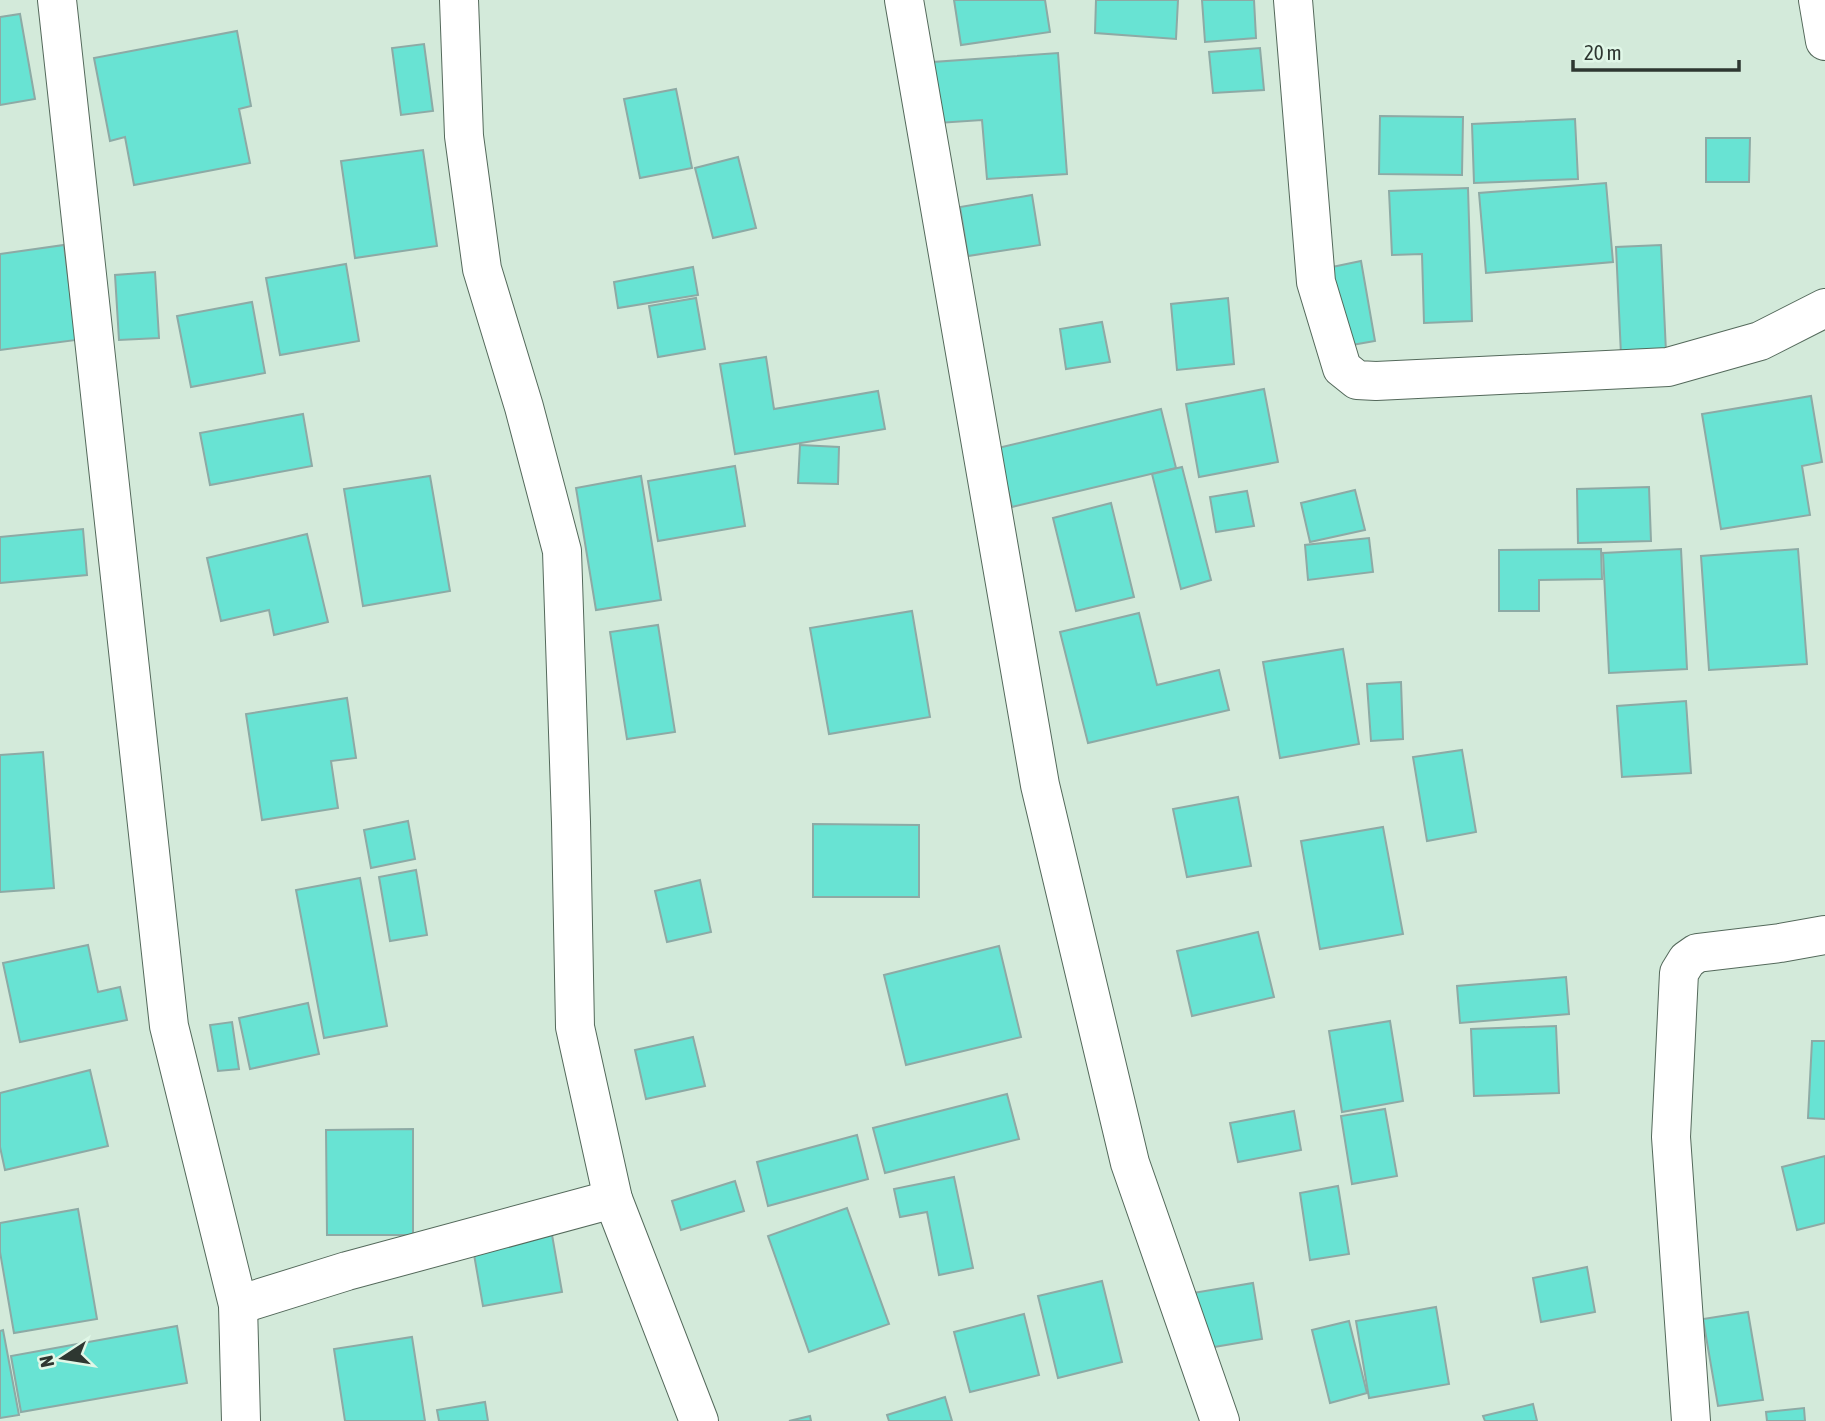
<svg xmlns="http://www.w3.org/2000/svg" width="1825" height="1421" font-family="'Asap Condensed',sans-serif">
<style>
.building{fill:#68e3d3;stroke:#8daaa5;stroke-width:2}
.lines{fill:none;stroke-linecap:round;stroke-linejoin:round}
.street-casing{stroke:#54695b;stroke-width:40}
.street{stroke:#fff;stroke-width:38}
</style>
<rect width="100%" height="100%" fill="#d3eada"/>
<g class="building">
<polygon points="954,0 1045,0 1050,32 961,45"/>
<polygon points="1096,0 1178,0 1176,39 1095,33"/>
<polygon points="1202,0 1254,0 1256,38 1205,42"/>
<polygon points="20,14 35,99 0,105 0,17"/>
<polygon points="237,31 251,106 239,109 250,163 134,185 125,137 110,141 94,58"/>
<polygon points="424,44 433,111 401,115 392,48"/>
<polygon points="1260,48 1264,90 1213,93 1209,52"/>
<polygon points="1058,53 1067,174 987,179 982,120 938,123 933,62"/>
<polygon points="676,89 692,168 640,178 624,99"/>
<polygon points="1380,116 1463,117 1462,175 1379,174"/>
<polygon points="1575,119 1578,179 1474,183 1472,124"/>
<polygon points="1706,138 1750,138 1749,182 1706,182"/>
<polygon points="423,150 437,246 355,258 341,161"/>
<polygon points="738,157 756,228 713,238 695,168"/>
<polygon points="1606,183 1613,262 1486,273 1479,193"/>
<polygon points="1468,188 1472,321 1424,323 1422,254 1392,255 1389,191"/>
<polygon points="1032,195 1040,245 968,256 960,207"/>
<polygon points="64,245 76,340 0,350 0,254"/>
<polygon points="1661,245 1666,352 1621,355 1616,247"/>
<polygon points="1361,261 1375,341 1346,346 1332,267"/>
<polygon points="346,264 359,341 280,355 266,278"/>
<polygon points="693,267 698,295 618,308 614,282"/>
<polygon points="155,272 159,338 119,340 115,275"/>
<polygon points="696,298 705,349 658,357 649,306"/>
<polygon points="1228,298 1234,364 1177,370 1171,304"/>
<polygon points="252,302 265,373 191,387 177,316"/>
<polygon points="1102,322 1110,362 1066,369 1060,329"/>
<polygon points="766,357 774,409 878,391 885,429 735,454 720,364"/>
<polygon points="1264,389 1278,462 1199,477 1186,404"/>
<polygon points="1811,396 1822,462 1802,466 1810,515 1721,529 1702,414"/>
<polygon points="1161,409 1176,468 1012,507 998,448"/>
<polygon points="303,414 312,466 210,485 200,433"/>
<polygon points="800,445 839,447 838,484 798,483"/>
<polygon points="735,466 745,526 658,541 648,481"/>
<polygon points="1182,467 1211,580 1181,589 1152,474"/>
<polygon points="430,476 450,591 363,606 344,489"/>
<polygon points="641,476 661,600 596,610 576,488"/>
<polygon points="1649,487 1651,541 1578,543 1577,489"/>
<polygon points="1355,490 1365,530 1310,542 1301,503"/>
<polygon points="1247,491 1254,526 1216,532 1210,497"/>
<polygon points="1111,503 1134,597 1076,611 1053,518"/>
<polygon points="83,529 87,575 0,583 0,537"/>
<polygon points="307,534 328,622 274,635 269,610 221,621 207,558"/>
<polygon points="1369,538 1373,572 1308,580 1305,545"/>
<polygon points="1601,549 1602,579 1539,580 1539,611 1499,611 1499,550"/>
<polygon points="1681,549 1687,669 1609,673 1603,553"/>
<polygon points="1798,549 1807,664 1709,670 1701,556"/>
<polygon points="912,611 930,717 829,734 810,628"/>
<polygon points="1139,613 1157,685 1219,670 1229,710 1088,743 1060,632"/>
<polygon points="658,625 675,732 627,739 610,632"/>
<polygon points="1343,649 1359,744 1280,758 1263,662"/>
<polygon points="1401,682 1403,739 1371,741 1367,684"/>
<polygon points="347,698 356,758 331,761 338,808 262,820 246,714"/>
<polygon points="1686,701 1691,773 1622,777 1617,706"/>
<polygon points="1462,750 1476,832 1427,841 1413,757"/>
<polygon points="43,752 54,888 0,892 0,755"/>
<polygon points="1238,797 1251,866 1187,877 1173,809"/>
<polygon points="408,821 415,859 371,868 364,830"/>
<polygon points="813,824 919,825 919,897 813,897"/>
<polygon points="1383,827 1403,934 1320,949 1301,841"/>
<polygon points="416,870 427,935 390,941 379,877"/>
<polygon points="360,878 387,1026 324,1038 296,890"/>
<polygon points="700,880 711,932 667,942 655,891"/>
<polygon points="1258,932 1274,997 1192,1016 1177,951"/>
<polygon points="88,945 98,992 120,987 127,1020 20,1042 3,963"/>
<polygon points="999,946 1021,1037 906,1065 884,975"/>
<polygon points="1566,977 1569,1014 1460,1023 1457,986"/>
<polygon points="308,1003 319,1054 250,1069 239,1018"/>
<polygon points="1390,1021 1403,1101 1342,1112 1329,1031"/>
<polygon points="232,1022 239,1069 218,1071 210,1025"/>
<polygon points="1556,1026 1559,1093 1474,1096 1471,1029"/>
<polygon points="693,1037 705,1086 646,1099 635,1050"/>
<polygon points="1812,1041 1825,1041 1825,1119 1808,1118"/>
<polygon points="90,1070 108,1146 5,1170 0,1147 0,1093"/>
<polygon points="1007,1094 1019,1139 885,1173 873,1128"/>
<polygon points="1385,1109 1397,1176 1352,1184 1341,1116"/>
<polygon points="1294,1111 1301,1150 1238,1162 1230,1123"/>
<polygon points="413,1129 413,1235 327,1235 326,1130"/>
<polygon points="857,1135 868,1179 768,1206 757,1162"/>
<polygon points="1825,1156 1825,1223 1797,1230 1782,1167"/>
<polygon points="954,1177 973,1268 939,1275 927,1212 900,1217 894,1189"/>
<polygon points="735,1181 744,1211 681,1230 672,1201"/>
<polygon points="1338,1186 1349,1254 1310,1260 1300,1193"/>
<polygon points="847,1208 889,1324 809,1352 768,1236"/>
<polygon points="78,1209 97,1319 14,1333 0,1252 0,1223"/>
<polygon points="551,1229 562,1292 483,1306 472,1243"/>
<polygon points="1587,1267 1595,1312 1541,1322 1533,1278"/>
<polygon points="1102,1281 1122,1362 1058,1378 1038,1296"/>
<polygon points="1253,1283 1262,1339 1202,1349 1193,1293"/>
<polygon points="1436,1307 1449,1384 1369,1398 1356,1321"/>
<polygon points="1748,1312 1763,1400 1718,1406 1703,1319"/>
<polygon points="1024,1314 1039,1375 970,1392 954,1332"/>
<polygon points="1349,1321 1367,1393 1330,1403 1312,1330"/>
<polygon points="177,1326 187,1383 21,1412 11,1356"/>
<polygon points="3,1330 19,1415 0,1418 0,1331"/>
<polygon points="412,1337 425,1421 345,1421 334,1349"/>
<polygon points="945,1397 952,1421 889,1421 887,1415"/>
<polygon points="485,1402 488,1421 439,1421 437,1410"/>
<polygon points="1533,1404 1537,1421 1485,1421 1483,1416"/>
<polygon points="1804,1408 1805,1421 1767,1421 1766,1412"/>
<polygon points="810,1416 811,1421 789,1421"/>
</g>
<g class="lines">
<g class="street-casing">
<g id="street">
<polyline points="57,0 169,1026 238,1305 241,1421"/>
<polyline points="459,0 464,136 482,269 524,407 562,551 571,822 575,1027 613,1199 699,1421"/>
<polyline points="904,0 1040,785 1130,1163 1220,1421"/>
<polyline points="1293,0 1316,282 1342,368 1357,380 1376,381 1668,367 1760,341 1825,308"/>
<polyline points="1818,0 1825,41"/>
<polyline points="238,1305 347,1271 613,1199"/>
<polyline points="1691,1421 1671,1137 1679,973 1687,960 1697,953 1780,943 1825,935"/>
</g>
</g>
<use href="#street" class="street"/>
</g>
<g transform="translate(63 1358) rotate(258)" stroke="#e0f7e7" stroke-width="5" paint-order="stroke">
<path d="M0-5L12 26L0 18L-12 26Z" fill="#2e3731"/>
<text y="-10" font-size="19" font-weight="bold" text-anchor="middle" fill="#2e3731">N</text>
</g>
<path d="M1573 60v10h166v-10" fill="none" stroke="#2e3731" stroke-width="3.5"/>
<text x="1584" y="60" font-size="21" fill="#2e3731" stroke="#e0f7e7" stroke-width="5" paint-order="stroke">20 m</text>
</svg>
